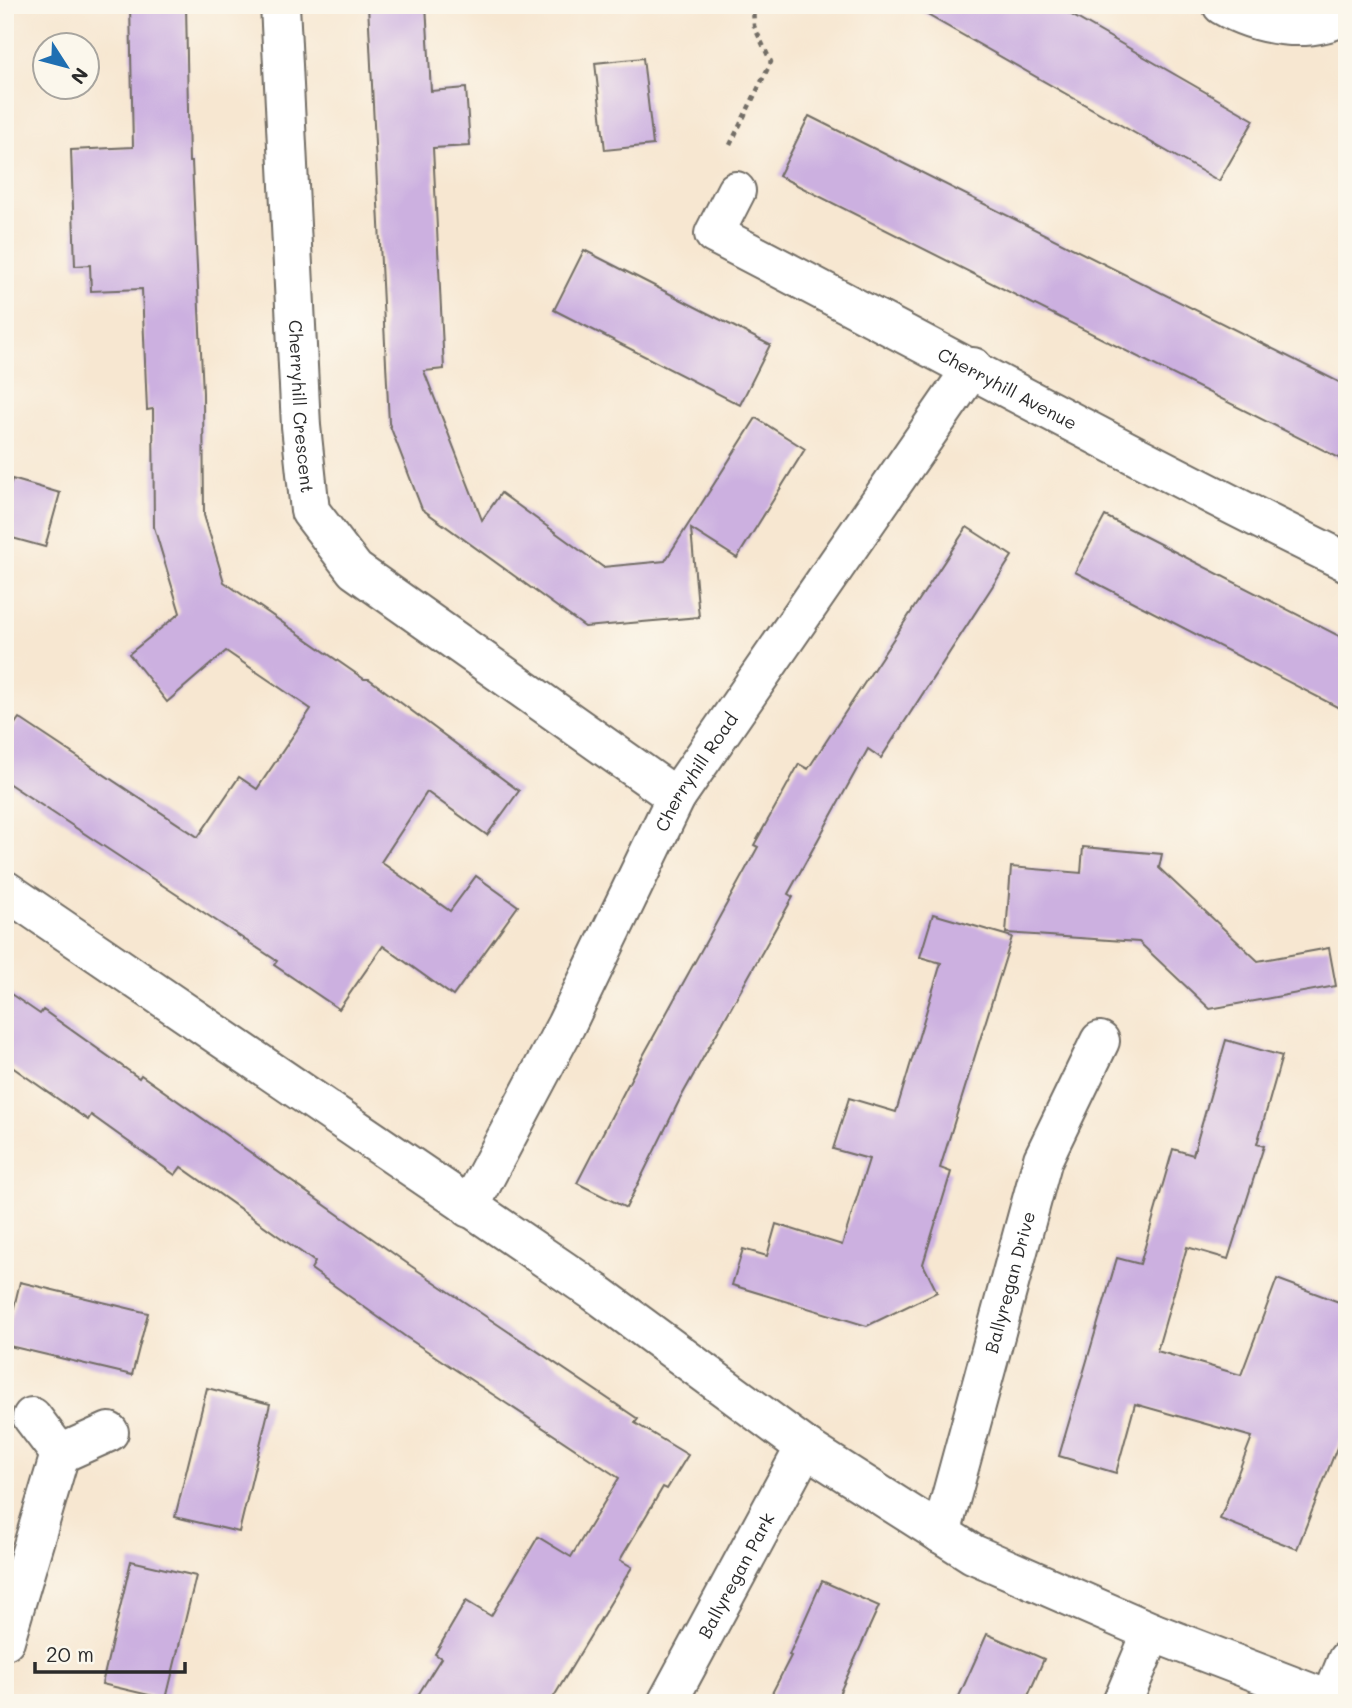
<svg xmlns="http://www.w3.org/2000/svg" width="1352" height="1708" font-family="Mali,sans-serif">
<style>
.building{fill:#ccb0e0}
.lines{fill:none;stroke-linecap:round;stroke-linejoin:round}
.minor-casing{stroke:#726d65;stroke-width:42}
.path{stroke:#726d65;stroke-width:4.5;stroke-dasharray:5 5;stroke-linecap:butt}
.minor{stroke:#fff;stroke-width:38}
.labels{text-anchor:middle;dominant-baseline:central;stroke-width:7;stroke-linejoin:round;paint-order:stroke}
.street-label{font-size:18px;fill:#2b2b2b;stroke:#fbf7ec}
</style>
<rect width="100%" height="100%" fill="#fbf7ec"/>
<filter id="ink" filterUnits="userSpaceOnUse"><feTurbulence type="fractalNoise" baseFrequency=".0143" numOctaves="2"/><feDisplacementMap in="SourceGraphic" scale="14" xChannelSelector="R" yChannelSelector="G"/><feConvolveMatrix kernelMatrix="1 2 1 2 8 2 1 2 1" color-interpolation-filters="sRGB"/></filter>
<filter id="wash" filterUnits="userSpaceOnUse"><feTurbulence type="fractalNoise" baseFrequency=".00686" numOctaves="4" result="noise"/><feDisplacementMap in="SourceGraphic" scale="28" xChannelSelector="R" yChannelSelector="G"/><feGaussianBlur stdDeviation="1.57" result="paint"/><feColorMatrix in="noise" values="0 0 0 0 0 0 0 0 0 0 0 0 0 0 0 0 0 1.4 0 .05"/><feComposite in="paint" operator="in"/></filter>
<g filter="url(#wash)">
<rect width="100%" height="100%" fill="#f7e7d1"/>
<g id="blocks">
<g class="building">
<polygon points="130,5 186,5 189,162 192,162 203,393 204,515 224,582 364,679 369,679 519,791 487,835 427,792 381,862 450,911 476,876 518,906 453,996 383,946 339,1009 274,965 277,961 5,781 5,738 19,718 198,837 239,777 257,789 311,709 226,651 167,702 129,654 180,613 154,527 153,409 147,410 142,289 91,291 90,265 75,266 71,150 133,147"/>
<polygon points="368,5 426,5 431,91 466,88 470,146 433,148 444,369 424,371 482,520 501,493 603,567 665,561 756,418 805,449 737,558 691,529 699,617 585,627 422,509 389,423"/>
<polygon points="910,5 1054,5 1254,120 1219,181"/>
<polygon points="643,58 653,145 605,150 595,63"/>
<polygon points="809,116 1347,386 1347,462 779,176"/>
<polygon points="584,250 770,345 740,405 554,310"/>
<polygon points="12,479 60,493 45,547 5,536 5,504"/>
<polygon points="1105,516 1347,640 1347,712 1075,572"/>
<polygon points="967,527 1012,556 881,758 868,749 788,894 793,897 680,1099 626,1208 577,1183 638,1065 758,847 754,845 799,764 808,769"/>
<polygon points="1083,847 1162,854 1159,868 1258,961 1329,948 1336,986 1210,1009 1139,942 1006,933 1011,867 1081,873"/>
<polygon points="933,914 1012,937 940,1168 951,1172 923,1264 937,1292 867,1326 732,1285 743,1249 767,1256 776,1224 842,1245 869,1159 833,1149 849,1098 896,1112 941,963 920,957"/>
<polygon points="5,990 40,1014 43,1010 139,1078 141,1075 411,1266 638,1419 635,1423 688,1455 667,1489 663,1487 620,1560 632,1567 550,1703 413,1703 441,1658 435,1654 466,1601 491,1616 538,1537 571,1557 619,1478 406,1337 311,1269 315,1262 181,1167 175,1175 91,1115 88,1120 5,1062"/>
<polygon points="1226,1040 1282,1056 1257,1144 1264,1146 1228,1259 1187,1247 1157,1351 1241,1375 1277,1279 1347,1305 1347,1422 1297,1549 1220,1519 1252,1437 1135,1404 1116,1473 1059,1456 1117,1258 1140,1264 1173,1149 1193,1155"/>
<polygon points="20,1282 148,1313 132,1375 5,1345"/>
<polygon points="207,1388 270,1404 239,1532 175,1517"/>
<polygon points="131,1561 196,1576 166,1699 102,1684"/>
<polygon points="822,1581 879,1606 835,1703 767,1703 791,1656 789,1655"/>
<polygon points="987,1634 1044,1659 1025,1703 956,1703"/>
</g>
</g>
</g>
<g filter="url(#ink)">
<use href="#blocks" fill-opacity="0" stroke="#726d65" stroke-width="2"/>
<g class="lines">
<g class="minor-casing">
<g id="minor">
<path id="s1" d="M280,5L301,426L310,511L355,570L676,797"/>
<path d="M1222,5C1258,26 1309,35 1347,14"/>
<path id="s2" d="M736,191L714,234C925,343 1133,458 1347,562"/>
<polyline points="5,890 595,1292 805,1447 973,1554 1152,1632 1337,1703"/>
<path id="s3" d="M469,1208L566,1025L676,797L973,367"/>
<polyline points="32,1417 60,1454 109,1432"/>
<path id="s4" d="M941,1534L1043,1159L1100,1041"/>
<polyline points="5,1640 60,1454"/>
<polyline points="1331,1700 1347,1660"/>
<path id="s5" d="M667,1703L805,1447"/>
<polyline points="1122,1703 1152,1632"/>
</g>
</g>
<polyline class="path" points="730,145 771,62 754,26 753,5"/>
<use href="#minor" class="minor"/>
</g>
</g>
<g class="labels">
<g class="street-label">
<text stroke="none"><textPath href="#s2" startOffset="380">Cherryhill Avenue</textPath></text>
<text stroke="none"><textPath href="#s1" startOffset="402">Cherryhill Crescent</textPath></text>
<text stroke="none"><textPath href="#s3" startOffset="492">Cherryhill Road</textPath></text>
<text stroke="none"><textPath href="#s4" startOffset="261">Ballyregan Drive</textPath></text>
<text stroke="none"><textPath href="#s5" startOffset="145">Ballyregan Park</textPath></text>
</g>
</g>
<rect width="1352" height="1708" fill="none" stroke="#fbf7ec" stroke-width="28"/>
<g transform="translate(66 66) rotate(126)"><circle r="33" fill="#fbf7ec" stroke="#a8a59f" stroke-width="2"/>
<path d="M0-5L12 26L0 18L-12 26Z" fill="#1f6fb2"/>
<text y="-10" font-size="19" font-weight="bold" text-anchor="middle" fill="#2b2b2b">N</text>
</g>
<path d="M35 1662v10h150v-10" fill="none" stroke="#2b2b2b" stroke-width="3.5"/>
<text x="46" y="1662" font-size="21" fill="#2b2b2b" stroke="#fbf7ec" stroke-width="5" paint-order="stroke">20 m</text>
</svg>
